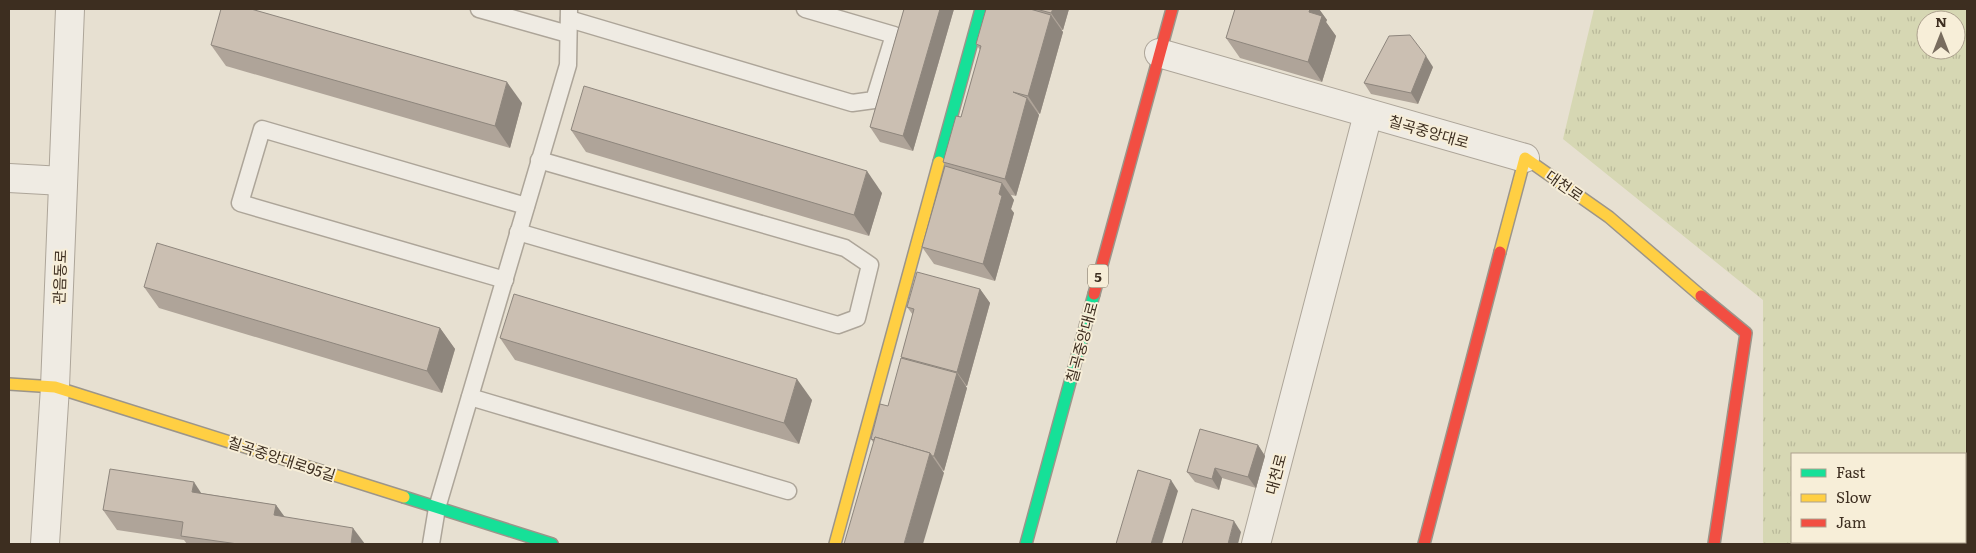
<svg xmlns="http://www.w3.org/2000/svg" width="1976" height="553" font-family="Literata,'Noto Sans KR',serif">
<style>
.park{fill:url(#park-tufts);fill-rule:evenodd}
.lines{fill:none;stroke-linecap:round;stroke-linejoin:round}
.lane-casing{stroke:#ada599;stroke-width:19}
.street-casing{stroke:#ada599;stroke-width:30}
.fast-casing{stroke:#9c958a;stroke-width:14}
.slow-casing{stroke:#9c958a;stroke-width:14}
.jam-casing{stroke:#9c958a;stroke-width:14}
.lane{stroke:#efebe3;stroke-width:16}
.street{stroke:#efebe3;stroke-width:28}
.fast{stroke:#16e098;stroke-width:11}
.slow{stroke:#ffcf43;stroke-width:11}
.jam{stroke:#f24e42;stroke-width:11}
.wall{fill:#afa499}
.shaded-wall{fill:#8e867d}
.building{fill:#cbbfb2;stroke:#8e867d}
.labels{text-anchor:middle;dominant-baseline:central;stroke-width:4;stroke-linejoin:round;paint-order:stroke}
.shield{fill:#f7eed8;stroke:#756857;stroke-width:1}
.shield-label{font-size:14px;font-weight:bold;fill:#3d2e20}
.street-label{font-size:15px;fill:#3d2e20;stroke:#f7eed8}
</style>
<defs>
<pattern id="park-tufts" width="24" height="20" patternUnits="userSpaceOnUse" patternTransform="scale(1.25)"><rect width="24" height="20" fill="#d6d7b3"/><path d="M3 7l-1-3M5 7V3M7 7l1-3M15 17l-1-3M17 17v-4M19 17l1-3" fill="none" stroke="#b9b99a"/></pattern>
</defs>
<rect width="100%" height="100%" fill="#e7e0d1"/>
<path class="park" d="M1594,9H1967V544H1763V300L1563,139ZM1926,20H1956V50H1926ZM1792,454H1965V542H1792Z"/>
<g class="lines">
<g class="lane-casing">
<g id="lane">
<polyline points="479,9 568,34"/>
<polyline points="569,19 852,103 874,100 894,35 805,9"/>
<polyline points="518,232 838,325 857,318 870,265 845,248 539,160"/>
<polyline points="505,280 240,203 262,129 526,206"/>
<polyline points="470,397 788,491"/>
<polyline points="431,544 437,508 568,65 569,9"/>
</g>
</g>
<g class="street-casing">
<g id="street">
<polyline points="1159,53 1525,158"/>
<polyline points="9,178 63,181"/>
<polyline points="45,544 55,387 70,9"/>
<polyline points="1256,544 1368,114"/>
</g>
</g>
<g class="fast-casing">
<g id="fast">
<polyline points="939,162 981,9"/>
<polyline points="404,497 552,544"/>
<polyline points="1026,544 1094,294"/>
</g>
</g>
<g class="slow-casing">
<g id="slow">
<polyline points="1500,252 1525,158 1609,217 1701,296"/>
<polyline points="9,384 55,387 404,497"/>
<polyline points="835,544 939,162"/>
</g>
</g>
<g class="jam-casing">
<g id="jam">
<polyline points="1094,294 1172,9"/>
<polyline points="1701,296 1746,333 1714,544"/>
<polyline points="1424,544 1500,252"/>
</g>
</g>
<use href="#lane" class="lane"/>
<use href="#street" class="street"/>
<use href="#fast" class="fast"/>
<use href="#slow" class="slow"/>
<use href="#jam" class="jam"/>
</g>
<g class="wall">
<polygon points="904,9 954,9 913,151 880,142 870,127"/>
<polygon points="986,9 1069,9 1063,30 1061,30 1063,32 1040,114 1038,113 1039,115 1016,196 1011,195 1014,200 1011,209 1014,213 995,281 934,264 922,247 946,167 943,162 961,117 980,50 976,44"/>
<polygon points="1235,9 1319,9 1327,20 1326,22 1336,36 1322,82 1240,58 1226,38"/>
<polygon points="211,45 522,103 510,148 226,66"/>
<polygon points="1433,67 1418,104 1371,94 1364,83"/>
<polygon points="571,130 882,193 869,236 586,152"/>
<polygon points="144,287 440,328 455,349 442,393 159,308"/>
<polygon points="980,289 990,303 967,386 965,386 967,388 944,471 942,470 944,473 873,442 871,439 888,406 903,359 901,357 913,315 907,307"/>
<polygon points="500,338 812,400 799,444 515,360"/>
<polygon points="1258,445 1265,456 1256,488 1222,478 1219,490 1195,482 1187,472"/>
<polygon points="201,493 276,505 284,517 365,544 187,544 184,540 117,530 103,510"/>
</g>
<g class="shaded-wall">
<polygon points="940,9 954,9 913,151 903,136"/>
<polygon points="1053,9 1069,9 1063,30 1051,13"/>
<polygon points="1310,9 1319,9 1327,20 1326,22 1336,36 1322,82 1308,62 1309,12"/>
<polygon points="1051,15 1063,32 1040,114 1028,96"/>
<polygon points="1426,56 1433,67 1418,104 1411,93"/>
<polygon points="507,82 522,103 510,148 495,126"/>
<polygon points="1027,98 1039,115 1016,196 1005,179"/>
<polygon points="867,171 882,193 869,236 854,215"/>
<polygon points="1002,183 1014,200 1011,209 1014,213 995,281 983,264 999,194"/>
<polygon points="980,289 990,303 967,386 957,372"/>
<polygon points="440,328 455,349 442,393 427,371"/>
<polygon points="957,373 967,388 944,471 934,456"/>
<polygon points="797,379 812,400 799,444 784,423"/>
<polygon points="1258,445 1265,456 1256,488 1248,477"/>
<polygon points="930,453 944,473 923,544 904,544"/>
<polygon points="1215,468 1222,478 1219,490 1212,479"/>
<polygon points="1171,480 1178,491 1162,544 1151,544"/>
<polygon points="194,482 207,502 192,492"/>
<polygon points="276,505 290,524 274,515"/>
<polygon points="1234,521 1241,532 1238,544 1228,544"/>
<polygon points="353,528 365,544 351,544"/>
</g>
<g class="building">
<polygon points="221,9 251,9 507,82 495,126 211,45"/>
<polygon points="904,9 940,9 903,136 870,127"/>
<polygon points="986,9 1030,9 1051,15 1028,96 1013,92 1027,98 1005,179 943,162 956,116 961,117 981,46 976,44"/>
<polygon points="1036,9 1053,9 1051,13"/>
<polygon points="1235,9 1310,9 1309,12 1322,16 1308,62 1226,38"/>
<polygon points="1410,35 1426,56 1411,93 1364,83 1389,36"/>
<polygon points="584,86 867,171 854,215 571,130"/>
<polygon points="945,166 1002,183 999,194 1002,196 983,264 922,247"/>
<polygon points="157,243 440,328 427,371 144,287"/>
<polygon points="917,272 980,289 957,372 901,357 914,309 907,307"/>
<polygon points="514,294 797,379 784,423 500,338"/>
<polygon points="901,358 957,373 934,456 932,456 930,453 875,437 874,440 871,439 880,404 888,406"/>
<polygon points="1200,429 1258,445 1248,477 1215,468 1212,479 1187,472"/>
<polygon points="875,437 930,453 904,544 844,544"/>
<polygon points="110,469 194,482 192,492 276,505 274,515 353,528 351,544 238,544 181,536 183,522 103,510"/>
<polygon points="1138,470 1171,480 1151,544 1116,544"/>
<polygon points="1192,509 1234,521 1228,544 1182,544"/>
</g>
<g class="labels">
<rect class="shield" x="1088" y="264.5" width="20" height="23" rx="4"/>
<g class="shield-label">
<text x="1098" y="276">5</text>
</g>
<g class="street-label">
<text transform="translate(1429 131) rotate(16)">칠곡중앙대로</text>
<text transform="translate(1565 185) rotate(35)">대천로</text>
<text transform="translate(59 277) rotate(-88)">관음동로</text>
<text transform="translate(1081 342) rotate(-75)">칠곡중앙대로</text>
<text transform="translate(282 458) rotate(18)">칠곡중앙대로95길</text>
<text transform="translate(1275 474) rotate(-75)">대천로</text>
</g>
</g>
<rect width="1976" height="553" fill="none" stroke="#3d2e20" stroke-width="20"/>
<rect x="1791" y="453" width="175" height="90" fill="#f7eed8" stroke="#ada18e"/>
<rect x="1801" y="469" width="25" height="8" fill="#16e098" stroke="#ada18e"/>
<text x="1836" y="478" font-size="15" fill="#3d2e20">Fast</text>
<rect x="1801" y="494" width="25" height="8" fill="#ffcf43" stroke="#ada18e"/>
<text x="1836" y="503" font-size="15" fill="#3d2e20">Slow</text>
<rect x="1801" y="519" width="25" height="8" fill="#f24e42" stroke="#ada18e"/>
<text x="1836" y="528" font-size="15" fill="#3d2e20">Jam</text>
<g transform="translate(1941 35)"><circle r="24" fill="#f7eed8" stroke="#ada18e"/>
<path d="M0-4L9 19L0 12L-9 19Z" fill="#786c5e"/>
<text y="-8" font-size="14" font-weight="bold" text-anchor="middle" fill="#3d2e20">N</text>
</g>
</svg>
